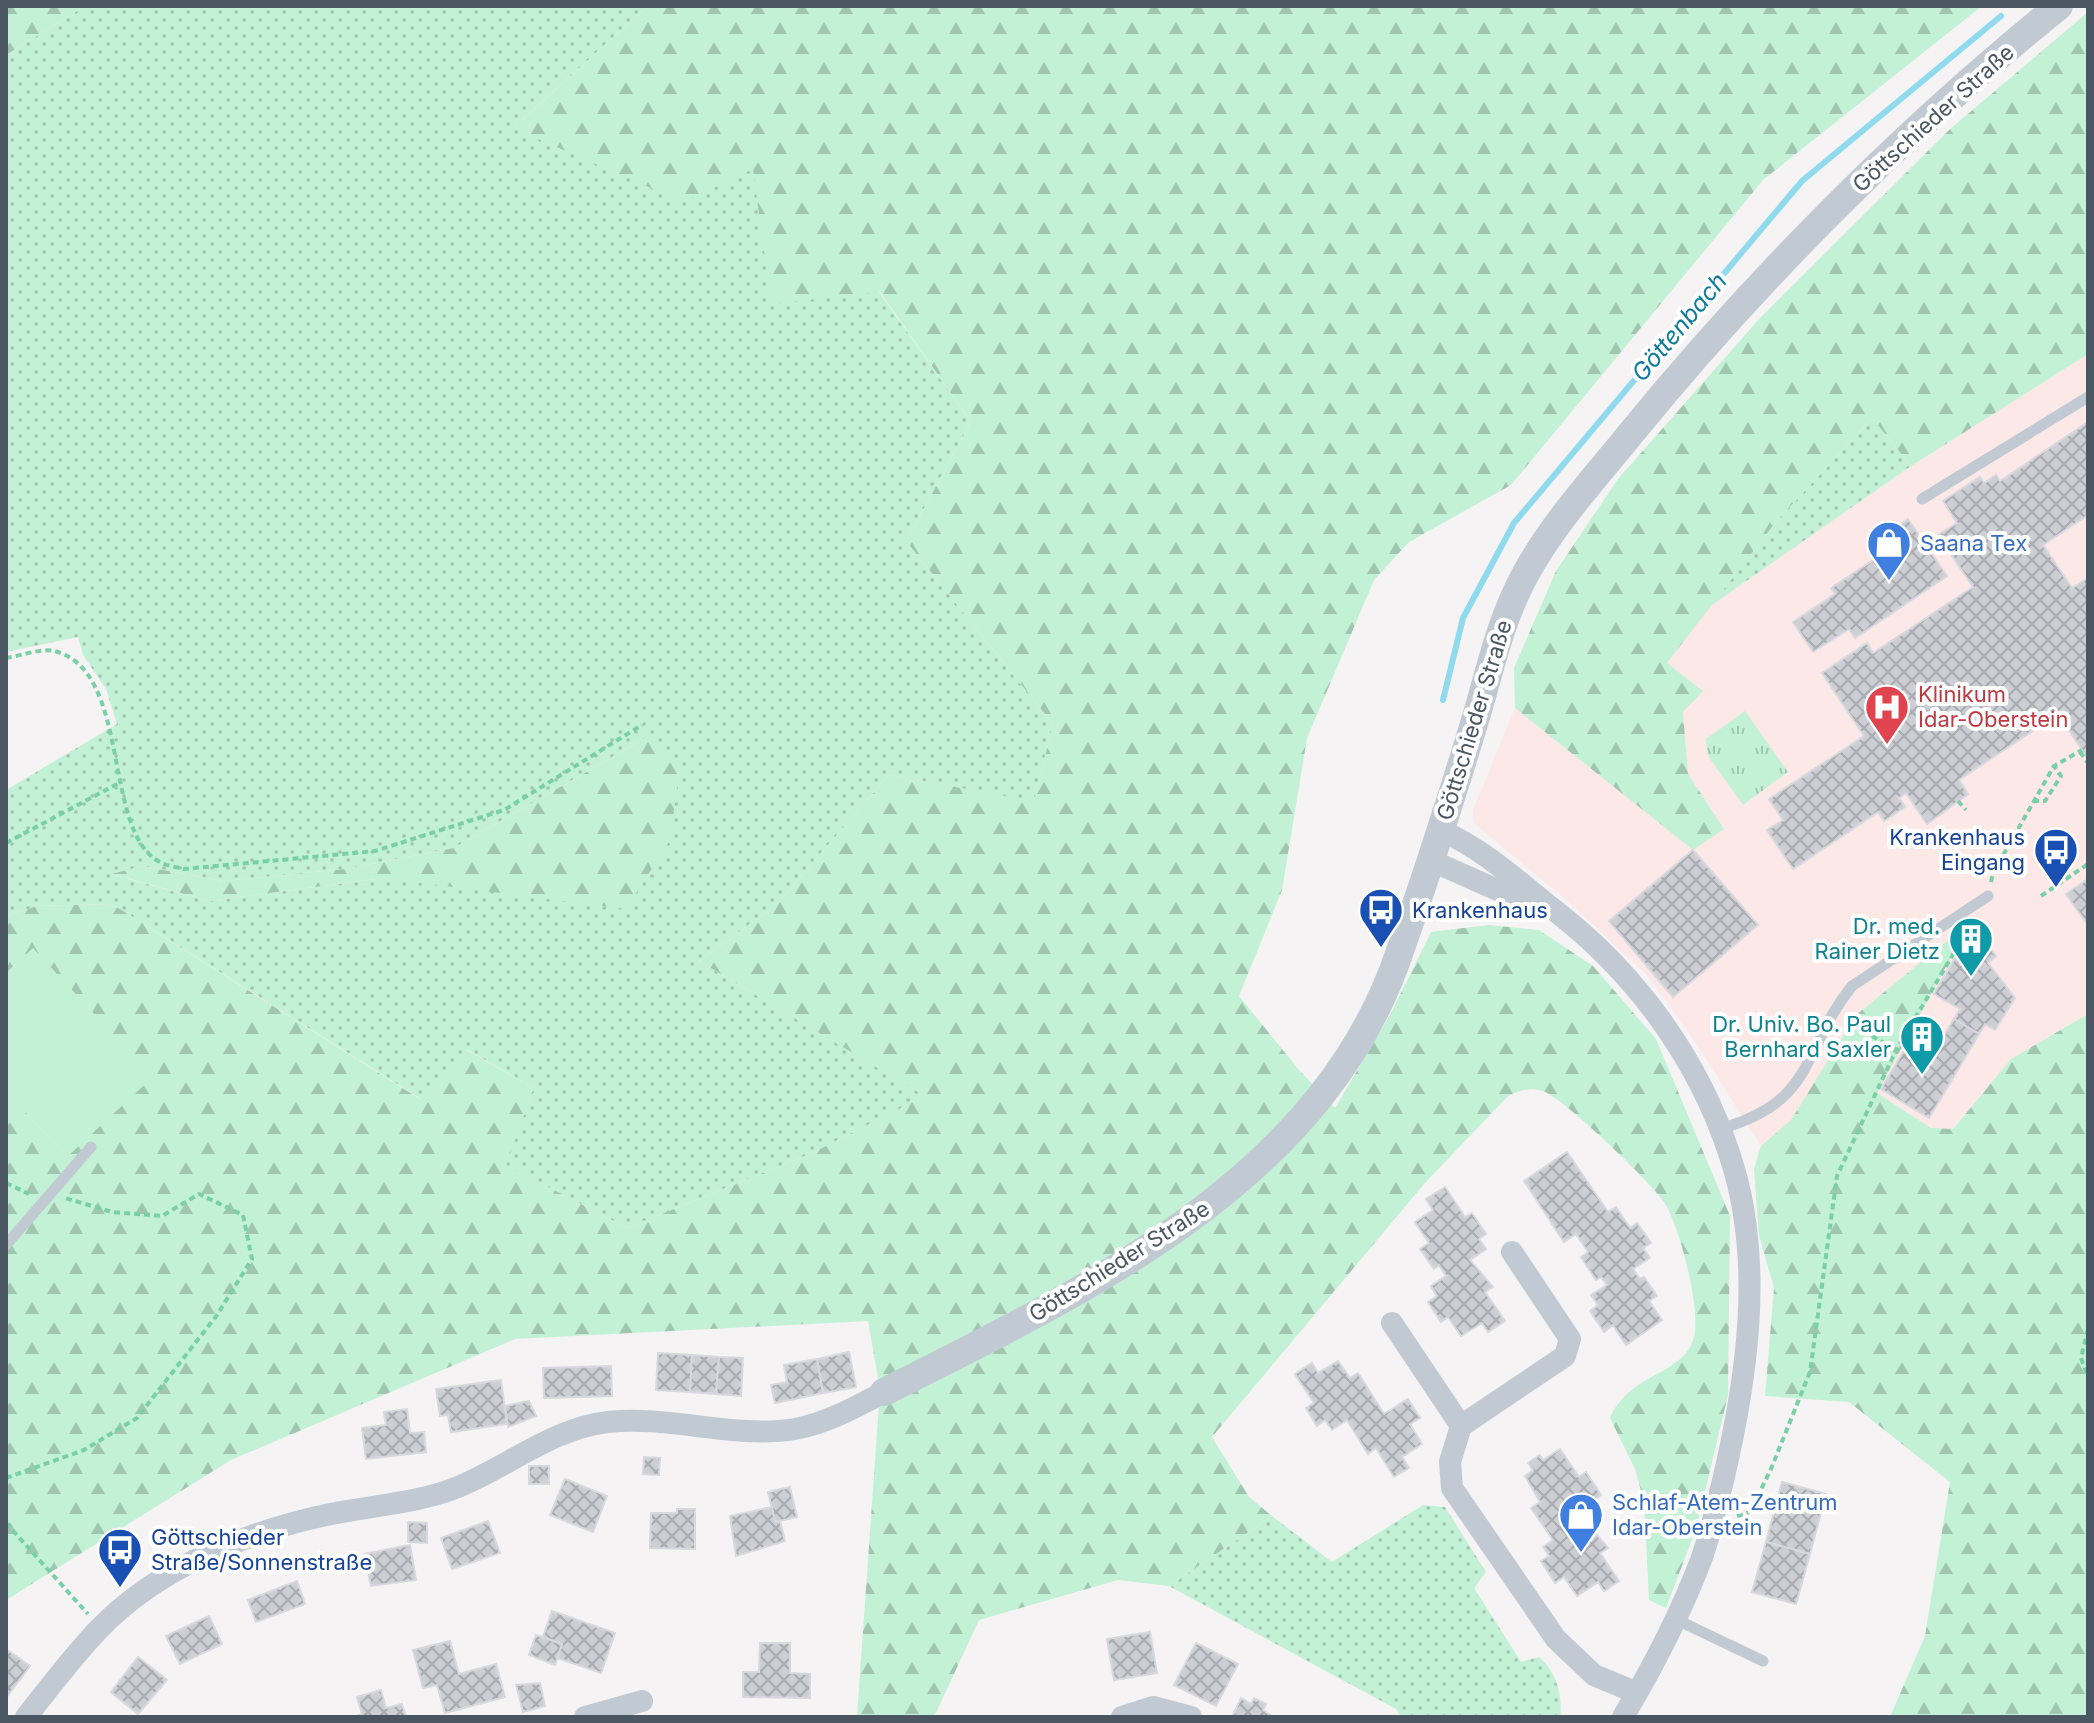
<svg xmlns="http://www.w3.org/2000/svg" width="2094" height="1723" font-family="Inter,sans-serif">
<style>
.medical{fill:#fce8e6}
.grass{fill:url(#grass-dots);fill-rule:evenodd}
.forest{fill:url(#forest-firs)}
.park{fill:url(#park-tufts)}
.garden{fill:#c3f1d5}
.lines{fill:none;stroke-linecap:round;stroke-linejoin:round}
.stream{stroke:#90daee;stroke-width:6}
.building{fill:url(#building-cross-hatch);stroke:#d7d9de;stroke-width:2}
.path{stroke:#7ad0a6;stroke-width:4;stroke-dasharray:6 4;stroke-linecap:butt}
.service{stroke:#c1cad2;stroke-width:11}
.minor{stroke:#c1cad2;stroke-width:22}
.tertiary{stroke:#c1cad2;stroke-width:28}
.labels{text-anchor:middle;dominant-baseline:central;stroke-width:8;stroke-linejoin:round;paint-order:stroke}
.street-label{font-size:22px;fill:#4a5661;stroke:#fff}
.shop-label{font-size:22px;fill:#366cbe;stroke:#fff;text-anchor:start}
.health-label{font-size:22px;fill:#be3a42;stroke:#fff;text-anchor:start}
.transit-label{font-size:22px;fill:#164399;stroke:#fff;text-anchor:start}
.culture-label{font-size:22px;fill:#0d838f;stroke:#fff;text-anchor:end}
.water-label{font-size:24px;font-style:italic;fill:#0c7c9b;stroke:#fff}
</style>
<defs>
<pattern id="grass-dots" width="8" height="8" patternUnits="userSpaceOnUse" patternTransform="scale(2)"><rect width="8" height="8" fill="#c3f1d5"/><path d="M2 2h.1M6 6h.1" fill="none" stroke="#a0c6b0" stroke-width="1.8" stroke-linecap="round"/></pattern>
<pattern id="forest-firs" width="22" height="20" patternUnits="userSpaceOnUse" patternTransform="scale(2)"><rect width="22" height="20" fill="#c3f1d5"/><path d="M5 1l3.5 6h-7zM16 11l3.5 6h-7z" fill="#a0c6b0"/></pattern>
<pattern id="park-tufts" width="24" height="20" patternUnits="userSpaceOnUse" patternTransform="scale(2)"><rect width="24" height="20" fill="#c3f1d5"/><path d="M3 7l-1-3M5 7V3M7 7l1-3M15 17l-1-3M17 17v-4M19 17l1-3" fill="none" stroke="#a0c6b0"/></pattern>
<pattern id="building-cross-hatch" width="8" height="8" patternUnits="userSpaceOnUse" patternTransform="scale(2)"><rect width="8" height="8" fill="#cdcfd5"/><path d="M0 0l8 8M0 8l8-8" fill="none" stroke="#a8abb0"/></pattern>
</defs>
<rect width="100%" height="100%" fill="#f5f3f3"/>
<polygon class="medical" points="2088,354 2088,1014 2011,1059 1952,1129 1932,1128 1877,1093 1952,937 1856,1015 1791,1120 1761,1146 1696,1043 1646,974 1565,899 1474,823 1473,810 1515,708 1693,849 1723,828 1688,774 1683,712 1666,663 1709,607 1911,466"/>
<g class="grass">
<path d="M85,6H648L514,127L754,168L879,292L971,422L906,541L1053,724L1034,802L889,775L776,905L699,961L926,1096L810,1154L627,1228L505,1165L534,1088L468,1050L421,1099L112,904L37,906L6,916V790L117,724L106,689L83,655L78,637L6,652V55ZM649,736L452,885L383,878L209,901L114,875L142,866L223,881L345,869L454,848Z"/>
<polygon points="1872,418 1911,466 1709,607 1775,523"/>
<path d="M1423,1505L1445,1507L1486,1572L1474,1588L1521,1662L1539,1657C1556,1671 1563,1695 1560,1717H1401L1396,1709L1169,1586L1272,1516L1332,1562Z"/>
</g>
<g class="forest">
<polygon points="6,6 85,6 6,55"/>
<path d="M648,6H1982L1763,180L1511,485L1409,542L1374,580L1307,738L1282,890L1239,996L1299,1070L1335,1108L1390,1015L1431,932L1489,925L1539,930L1593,966L1656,1039L1730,1216L1728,1395L1696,1529L1666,1608L1649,1600L1644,1501L1635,1469L1610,1418C1631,1371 1684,1376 1694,1337C1701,1310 1680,1226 1664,1202C1652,1183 1562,1097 1543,1091C1529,1087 1521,1090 1508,1096L1424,1184L1212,1437L1249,1497L1272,1516L1169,1586L1118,1580L979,1620L934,1717H857L880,1389L868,1321L515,1339L231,1460L6,1600V1091L67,1157L33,949L6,973V916L37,906L112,904L420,1099L467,1050L534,1088L506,1165L627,1228L810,1154L925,1096L699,961L776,905L889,775L1034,801L1053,724L906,541L971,422L880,292L771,304L753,169L683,202L513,128Z"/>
<polygon points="2088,12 2088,354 1911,466 1872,418 1775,523 1667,663 1703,691 1683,712 1688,774 1724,829 1693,850 1515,708 1514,668 1556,571 1618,479 1760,318 1949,130"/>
<polygon points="649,736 680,763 670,840 626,909 383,878 209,901 112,874 142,866 223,881 345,869 454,848"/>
<polygon points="1953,936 1954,952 1877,1093 1931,1128 1953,1129 2011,1059 2088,1014 2088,1717 1890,1717 1925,1636 1950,1482 1849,1402 1765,1396 1774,1288 1759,1235 1754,1169 1761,1146 1791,1120 1856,1015"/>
</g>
<polygon class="park" points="1745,711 1788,772 1743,805 1708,756 1706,739"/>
<polygon class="garden" points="33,948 153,1077 67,1157 6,1091 6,973"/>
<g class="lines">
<polyline class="stream" points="1443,700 1463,618 1514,523 1802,181 2001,16"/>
</g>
<g class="building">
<polygon points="2088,422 2088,515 2043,545 2072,588 2088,578 2088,759 2058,714 1959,780 1968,794 1927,824 1906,793 1899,798 1905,807 1884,821 1878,812 1793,869 1767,830 1783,820 1769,799 1864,736 1822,673 1867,643 1873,653 1973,587 1938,535 1957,523 1943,501 1980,477 1984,483 1996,475 2000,481"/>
<polygon points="1908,519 1947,576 1855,638 1849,629 1813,652 1793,622 1835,594 1831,588 1890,549 1882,536"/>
<polygon points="1693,850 1758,925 1673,997 1609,921"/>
<polygon points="2088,879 2088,925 2066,894"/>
<polygon points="1986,943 1996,956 1988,963 2015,998 1995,1030 1985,1024 1979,1034 1954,1019 1960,1009 1934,994 1961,948 1974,945 1978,950"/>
<polygon points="1954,1019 1979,1034 1929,1118 1881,1089 1905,1049 1928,1063"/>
<polygon points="1567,1152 1608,1212 1616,1207 1630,1228 1637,1223 1651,1243 1643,1248 1650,1258 1633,1269 1640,1279 1644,1277 1657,1296 1649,1301 1662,1320 1626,1345 1613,1325 1604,1332 1590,1311 1598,1305 1591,1295 1607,1285 1601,1277 1596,1280 1581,1257 1588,1252 1576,1234 1564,1242 1524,1181"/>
<polygon points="1445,1187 1465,1217 1472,1213 1486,1234 1479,1239 1486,1249 1470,1260 1493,1287 1485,1292 1505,1321 1488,1332 1482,1323 1461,1336 1448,1317 1441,1322 1428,1302 1437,1296 1431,1286 1446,1276 1439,1265 1434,1269 1420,1249 1429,1243 1415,1222 1433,1210 1426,1199"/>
<polygon points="849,1352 856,1387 823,1393 817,1359"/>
<polygon points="658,1353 692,1355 690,1392 656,1390"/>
<polygon points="692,1355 719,1357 716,1394 690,1392"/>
<polygon points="719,1357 743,1358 741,1396 716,1394"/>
<polygon points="817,1359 823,1393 775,1403 771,1385 787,1382 784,1365"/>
<polygon points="1338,1361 1350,1378 1358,1373 1384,1414 1408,1399 1420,1418 1410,1424 1422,1444 1402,1457 1409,1468 1394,1477 1376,1448 1368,1454 1347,1420 1332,1430 1325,1420 1317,1426 1306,1408 1314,1403 1295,1374 1312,1363 1318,1373"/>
<polygon points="611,1366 612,1396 544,1398 543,1368"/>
<polygon points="501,1380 507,1424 451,1432 448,1415 440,1416 436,1389"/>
<polygon points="529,1401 536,1416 508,1427 505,1406"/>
<polygon points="407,1409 410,1433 424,1432 426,1452 366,1459 362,1428 386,1425 384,1412"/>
<polygon points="1560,1449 1579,1477 1586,1472 1601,1495 1594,1500 1601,1510 1585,1520 1608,1548 1600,1553 1619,1581 1604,1591 1598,1582 1577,1596 1564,1577 1555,1583 1541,1561 1549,1556 1543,1547 1553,1540 1531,1508 1540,1502 1525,1476 1533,1470 1528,1463 1540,1455 1543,1460"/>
<polygon points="644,1457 660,1458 659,1475 643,1474"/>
<rect x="529" y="1466" width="20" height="18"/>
<polygon points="565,1479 607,1496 593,1532 550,1515"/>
<polygon points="1782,1482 1826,1494 1810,1554 1766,1542"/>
<polygon points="790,1487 797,1517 775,1522 768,1492"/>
<polygon points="772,1507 775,1522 780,1521 785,1541 736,1556 730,1516"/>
<polygon points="677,1509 695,1509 695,1549 650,1548 651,1513 677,1513"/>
<polygon points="488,1521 500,1553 452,1569 441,1538"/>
<polygon points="408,1522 427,1523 427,1543 408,1542"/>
<polygon points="1766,1542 1810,1554 1796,1604 1752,1592"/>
<polygon points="410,1545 416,1580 371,1586 364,1554"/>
<polygon points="297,1581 305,1604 256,1622 248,1600"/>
<polygon points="552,1611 615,1633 601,1673 557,1658 562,1644 543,1637"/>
<polygon points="209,1616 222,1644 180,1664 166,1636"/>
<polygon points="1150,1632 1157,1673 1114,1680 1107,1639"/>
<polygon points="536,1635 562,1644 555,1665 529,1655"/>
<polygon points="450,1641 459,1674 496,1664 505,1697 445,1713 437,1685 423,1688 413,1650"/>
<polygon points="760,1643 790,1643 790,1673 810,1674 810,1698 743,1697 743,1672 759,1672"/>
<polygon points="1196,1643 1238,1664 1216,1706 1174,1685"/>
<polygon points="6,1649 30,1666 6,1698"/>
<polygon points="138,1657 167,1680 138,1714 111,1692"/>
<polygon points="540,1683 545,1706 523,1712 516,1685"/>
<polygon points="381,1690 386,1708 402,1704 406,1717 353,1717 362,1714 357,1697"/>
<polygon points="1241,1698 1251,1704 1254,1698 1266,1704 1263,1710 1273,1717 1232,1717"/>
</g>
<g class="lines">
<g class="path">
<path d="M6,658C20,656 41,648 54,651C133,670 101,832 160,862C167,866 176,867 184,869L375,851L504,810L642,725"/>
<polyline points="2080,752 2088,763"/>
<polyline points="1958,801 1966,810"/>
<polyline points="2033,801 2045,801 2061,776 2054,766"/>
<polyline points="6,843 121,782"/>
<polyline points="1991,882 1993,873 2054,766 2082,750"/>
<polyline points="2041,896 2088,864"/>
<polyline points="1846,1021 1896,1050"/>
<polyline points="6,1183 29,1194"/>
<polyline points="2088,1329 2081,1358 2088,1377"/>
<polyline points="6,1478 84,1450 137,1418 217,1315 252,1259 243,1215 199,1194 162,1216 112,1212 65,1198"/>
<polyline points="1737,1516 1750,1512 1771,1469 1810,1372 1837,1176 1896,1050 1957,948 1956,935"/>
<polyline points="6,1523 88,1614"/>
</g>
<g class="service">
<polyline points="1922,499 2088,397"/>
<path d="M1720,1129C1818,1101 1799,1052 1852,986L1988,896"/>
<polyline points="6,1245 91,1147"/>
<polyline points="1675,1619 1763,1661"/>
</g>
<g class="minor">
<path d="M1440,830C1484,849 1520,883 1558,913C1637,975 1699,1060 1730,1156C1765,1261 1747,1380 1722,1485C1715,1510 1710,1536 1701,1560C1680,1615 1653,1667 1623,1717"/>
<polyline points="1430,860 1538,908"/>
<polyline points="1512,1252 1570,1339 1565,1356 1461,1426 1450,1462 1452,1488 1556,1639 1594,1675 1637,1693"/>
<polyline points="1392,1323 1461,1426"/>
<path d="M26,1717C50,1687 73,1656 99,1629C156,1570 239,1535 317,1517C362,1506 410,1505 453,1489C505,1469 552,1428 608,1422C669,1415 734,1439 795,1429C827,1423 856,1407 884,1392"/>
<polyline points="585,1717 642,1701"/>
<polyline points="1122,1717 1153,1707 1191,1717"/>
</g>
<path class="tertiary" d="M884,1392C1086,1290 1323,1181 1400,951C1426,877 1450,802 1473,727C1489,676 1499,622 1525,575C1553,523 1595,478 1632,432C1757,279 1905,130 2059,6"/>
</g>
<defs>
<g id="shop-pin" transform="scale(2.3)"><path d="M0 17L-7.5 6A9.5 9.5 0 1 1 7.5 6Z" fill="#3f7fe0" stroke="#fff"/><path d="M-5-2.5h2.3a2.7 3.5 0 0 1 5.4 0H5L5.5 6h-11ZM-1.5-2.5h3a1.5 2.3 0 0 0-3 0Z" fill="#fff"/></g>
<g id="hospital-pin" transform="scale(2.3)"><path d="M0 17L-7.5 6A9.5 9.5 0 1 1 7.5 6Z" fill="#e0444e" stroke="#fff"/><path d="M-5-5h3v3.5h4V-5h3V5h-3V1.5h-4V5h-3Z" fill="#fff"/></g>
<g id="bus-pin" transform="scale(2.3)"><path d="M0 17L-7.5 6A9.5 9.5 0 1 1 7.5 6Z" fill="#1a4fb4" stroke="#fff"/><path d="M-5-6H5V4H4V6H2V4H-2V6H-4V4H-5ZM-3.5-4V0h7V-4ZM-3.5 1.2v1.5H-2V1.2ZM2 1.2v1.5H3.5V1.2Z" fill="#fff"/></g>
<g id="building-pin" transform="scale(2.3)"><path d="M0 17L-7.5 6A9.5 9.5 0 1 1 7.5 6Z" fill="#0f9aa8" stroke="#fff"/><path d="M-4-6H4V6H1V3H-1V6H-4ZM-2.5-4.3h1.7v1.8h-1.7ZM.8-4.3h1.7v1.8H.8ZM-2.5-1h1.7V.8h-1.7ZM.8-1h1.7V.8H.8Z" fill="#fff"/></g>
</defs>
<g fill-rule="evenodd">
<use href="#shop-pin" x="1889" y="543"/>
<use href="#hospital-pin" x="1887" y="707"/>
<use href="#bus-pin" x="2056" y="850"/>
<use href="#bus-pin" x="1381" y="910"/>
<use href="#building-pin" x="1971" y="939"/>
<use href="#building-pin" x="1922" y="1037"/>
<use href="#shop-pin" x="1581" y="1515"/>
<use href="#bus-pin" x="120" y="1550"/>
</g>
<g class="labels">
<g class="street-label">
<text transform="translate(1933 118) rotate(-42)">Göttschieder Straße</text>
<text transform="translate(1474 720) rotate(-73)">Göttschieder Straße</text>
<text transform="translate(1119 1261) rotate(-32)">Göttschieder Straße</text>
</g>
<g class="shop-label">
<text x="1920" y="543">Saana Tex</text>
<text x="1612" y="1502">Schlaf-Atem-Zentrum<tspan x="1612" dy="25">Idar-Oberstein</tspan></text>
</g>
<g class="health-label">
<text x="1918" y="694">Klinikum<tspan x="1918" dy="25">Idar-Oberstein</tspan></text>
</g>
<g class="transit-label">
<text x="2025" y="837" text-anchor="end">Krankenhaus<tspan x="2025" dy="25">Eingang</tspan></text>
<text x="1412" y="910">Krankenhaus</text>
<text x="151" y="1537">Göttschieder<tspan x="151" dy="25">Straße/Sonnenstraße</tspan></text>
</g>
<g class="culture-label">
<text x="1940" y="926">Dr. med.<tspan x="1940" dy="25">Rainer Dietz</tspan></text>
<text x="1891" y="1024">Dr. Univ. Bo. Paul<tspan x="1891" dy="25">Bernhard Saxler</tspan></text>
</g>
<g class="water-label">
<text transform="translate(1679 327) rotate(-50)">Göttenbach</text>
</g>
</g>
<rect width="2094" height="1723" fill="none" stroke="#4a5661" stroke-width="16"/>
</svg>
